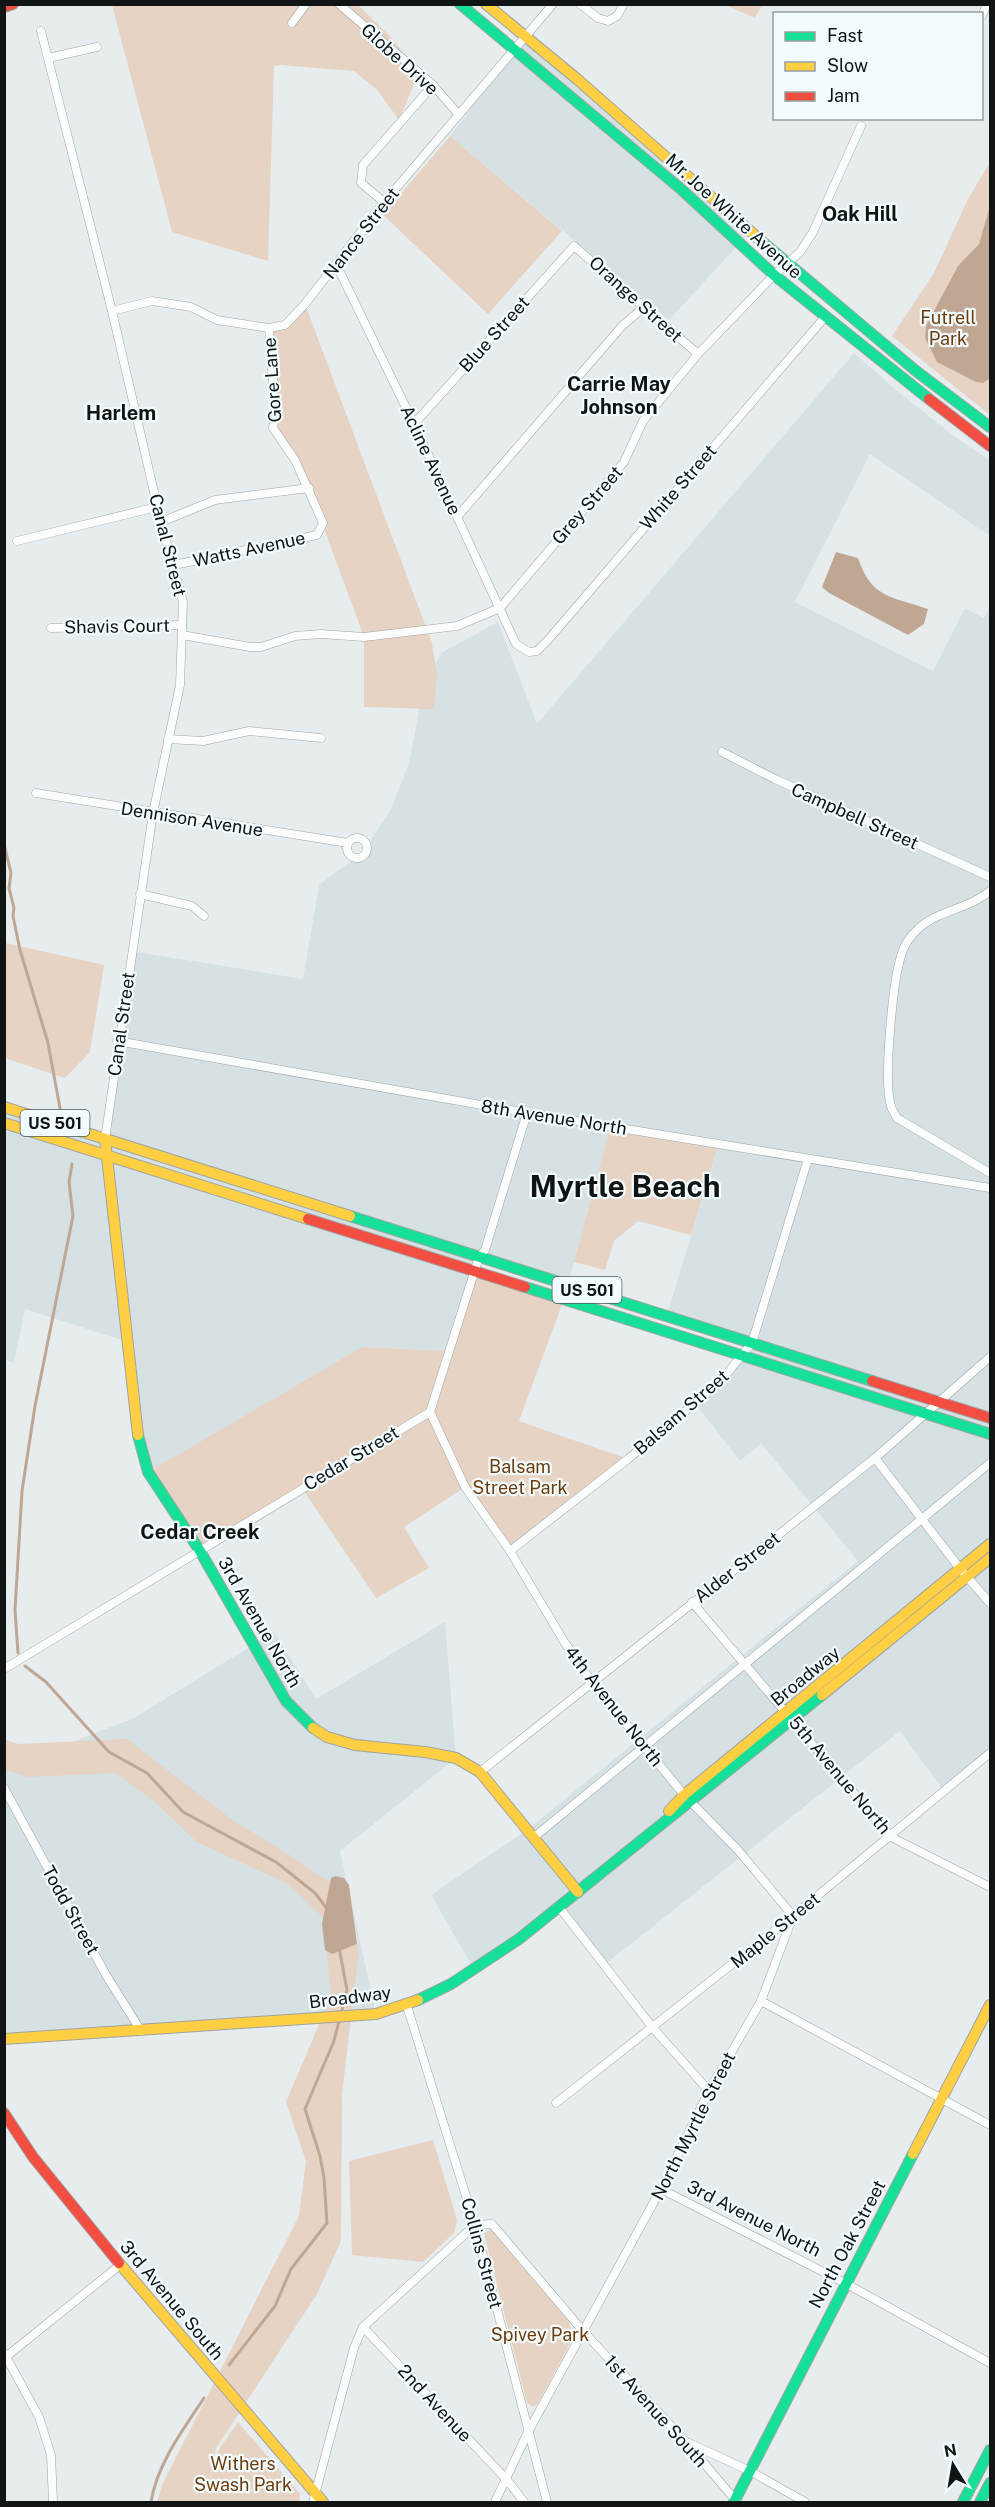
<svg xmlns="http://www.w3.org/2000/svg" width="995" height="2507" font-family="'Public Sans',sans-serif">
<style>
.built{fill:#d5e1e3}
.green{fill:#e6d3c3}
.water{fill:#c0a794}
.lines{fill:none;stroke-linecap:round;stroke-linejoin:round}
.stream{stroke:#c0a794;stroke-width:3}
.street-casing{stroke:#a0a4a4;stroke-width:9}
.fast-casing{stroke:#a0a4a4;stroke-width:12}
.slow-casing{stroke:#a0a4a4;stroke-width:12}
.jam-casing{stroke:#a0a4a4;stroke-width:12}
.street{stroke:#fbfcfc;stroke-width:8}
.fast{stroke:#16e098;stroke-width:10}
.slow{stroke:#ffcf43;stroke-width:10}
.jam{stroke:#f24e42;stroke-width:10}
.labels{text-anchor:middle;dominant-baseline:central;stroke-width:4.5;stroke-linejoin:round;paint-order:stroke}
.shield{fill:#f2fcfe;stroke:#545a5a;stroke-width:1.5}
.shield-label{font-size:16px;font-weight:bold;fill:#101414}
.street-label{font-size:18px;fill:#101414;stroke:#f2fcfe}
.park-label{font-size:18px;fill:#6e3c0a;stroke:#f2fcfe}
.neighbourhood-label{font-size:20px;font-weight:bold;fill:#101414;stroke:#f2fcfe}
.town-label{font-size:30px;font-weight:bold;fill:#101414;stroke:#f2fcfe}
</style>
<rect width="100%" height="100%" fill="#e7edee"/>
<g class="built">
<polygon points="526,36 750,232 669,320 450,136"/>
<polygon points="854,353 902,395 959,440 990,460 990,536 870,454 795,602 933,671 965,608 984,618 990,607 990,1753 945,1792 900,1731 604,1965 559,1907 475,1971 431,1895 527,1830 858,1561 761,1443 740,1461 695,1403 752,1343 667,1315 719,1144 611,1124 568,1284 479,1258 449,1351 362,1347 148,1472 138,1437 131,1343 25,1309 14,1363 5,1360 5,1107 105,1139 131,951 303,979 319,885 364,851 392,807 409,763 423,691 441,653 498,622 537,724"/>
<polygon points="445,1622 456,1758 340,1851 376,2014 5,2039 4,1770 27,1777 75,1741 134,1718 274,1632 316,1699"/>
</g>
<g class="green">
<polygon points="112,5 358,5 389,35 419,72 399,120 377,90 354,71 281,65 274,66 268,261 172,232"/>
<polygon points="725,5 762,5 755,18"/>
<polygon points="450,136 562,231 488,314 383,215"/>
<polygon points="990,162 990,415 892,336 934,273 968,199"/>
<polygon points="305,304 432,643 437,676 434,709 364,707 364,637 309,488 273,428 269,328 293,319"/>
<polygon points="5,943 104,965 90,1052 65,1078 5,1058"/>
<polygon points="611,1124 719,1143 691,1235 638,1221 614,1241 605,1270 574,1262"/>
<polygon points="474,1273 564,1299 519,1421 628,1459 510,1551 465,1487 404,1527 429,1568 376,1598 302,1488 200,1551 148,1472 362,1347 449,1351"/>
<polygon points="4,1739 18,1744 127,1739 234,1821 291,1856 342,1891 359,1951 342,2094 341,2241 317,2294 216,2448 210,2480 219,2449 238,2422 300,2494 299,2502 157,2502 162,2485 299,2216 306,2161 286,2102 331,1996 323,1917 286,1883 197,1842 155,1802 116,1773 27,1777 5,1770"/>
<polygon points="433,2140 457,2220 454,2233 423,2262 352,2255 349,2161"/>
<polygon points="491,2229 569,2322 573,2338 538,2403 534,2407 527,2403 484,2233"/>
</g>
<g class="water">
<polygon points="990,206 990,378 983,383 976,382 937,362 925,338 926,326 958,266 979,244"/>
<path d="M836,552L858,558C872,599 891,596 928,609L924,624L908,635L829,593L822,587Z"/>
<polygon points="335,1876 344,1878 349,1885 357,1944 332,1954 325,1950 322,1924 331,1878"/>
</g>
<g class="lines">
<g class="stream">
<polyline points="4,844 11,873 9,888 14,908 13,916 20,950 48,1043 60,1108"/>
<polyline points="18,1653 15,1610 22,1491 35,1406 73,1216 69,1182 72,1164"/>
<polyline points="25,1666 46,1682 109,1752 147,1773 183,1812 276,1862 315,1893 328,1910"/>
<polyline points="339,1947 347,1990 341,2014"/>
<polyline points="229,2365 275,2306 291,2269 327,2223 324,2178 320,2156 305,2109 334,2041 339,2021"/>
<path d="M151,2502C157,2464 183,2430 204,2398"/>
</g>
<g class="street-casing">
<g id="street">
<polyline points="339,4 433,85 459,115"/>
<polyline points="580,4 598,18 608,21 617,16 624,4"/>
<polyline points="982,16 987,4"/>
<polyline points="292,23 306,4"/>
<polyline points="41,31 112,311 161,522 183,602 180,685 153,813 105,1139"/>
<polyline points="48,58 97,47"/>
<polyline points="384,202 361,183 363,165 433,85"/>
<polyline points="336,264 414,424 516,644 529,652 537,651 548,640 825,317"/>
<polyline points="112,311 152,301 191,307 217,320 269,328 285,325 305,304 381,206 553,4"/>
<polyline points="414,424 574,246 698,354"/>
<polyline points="458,516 622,326 643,308"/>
<polyline points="161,522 215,500 309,488"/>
<polyline points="17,541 157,507"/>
<polyline points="174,565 317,535 323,523 295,460 273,428 275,408 269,328"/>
<polyline points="51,628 182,625"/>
<polyline points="182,635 250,647 261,647 295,636 321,634 364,637 457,626 500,608 624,462 643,421 698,354 774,275 800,252 813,232 861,126"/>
<polyline points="168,739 203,741 249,731 321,738"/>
<polyline points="722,752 775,779 990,877"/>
<polyline points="36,793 348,843"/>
<circle cx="357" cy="848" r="10"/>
<path d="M990,891C969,909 938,910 918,929C910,936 904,945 901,956C893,981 883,1081 891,1106C892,1110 895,1114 897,1118L990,1173"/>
<polyline points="140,894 192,906 204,916"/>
<polyline points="117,1041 527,1113 990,1188"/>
<polyline points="430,1412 465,1487 510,1551 565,1643 592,1682 684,1795 738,1850 793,1916 761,2001 709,2091 661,2189 528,2432 495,2502"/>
<polyline points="875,1458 961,1570 990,1603"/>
<polyline points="510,1551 628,1459 719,1383 752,1343 808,1159"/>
<polyline points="692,1602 891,1837 990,1887"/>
<polyline points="4,1669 430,1412 479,1257 485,1250 527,1113"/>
<polyline points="480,1772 875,1458 990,1357"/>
<polyline points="4,1788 106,1975 141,2031"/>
<polyline points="533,1838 990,1463"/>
<polyline points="559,1907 653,2028 709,2091"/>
<polyline points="761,2001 990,2125"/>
<polyline points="407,2006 475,2225 547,2502"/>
<polyline points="556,2103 793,1916 990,1753"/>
<polyline points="661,2189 845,2283 990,2363"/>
<polyline points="363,2327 507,2480 524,2502"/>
<polyline points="4,2353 39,2417 51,2455 53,2502"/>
<polyline points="7,2356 120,2265"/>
<polyline points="689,2443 750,2471 805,2502"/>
<polyline points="313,2502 354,2348 363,2327 475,2225 492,2224 583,2331 685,2441 737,2502"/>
</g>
</g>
<g class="fast-casing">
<g id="fast">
<polyline points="460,4 682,190 774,275 929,399"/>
<polyline points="759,239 916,371 990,427"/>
<polyline points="350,1216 872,1381"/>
<polyline points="525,1287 990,1434"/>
<polyline points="138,1435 148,1472 200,1551 286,1701 313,1728"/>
<polyline points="418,2000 451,1984 519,1939 822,1695"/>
<polyline points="734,2502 913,2154"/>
<polyline points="963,2502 990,2450"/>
<polyline points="980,2502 990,2483"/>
</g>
</g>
<g class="slow-casing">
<g id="slow">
<polyline points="486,4 577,79 759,239"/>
<polyline points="4,1107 350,1216"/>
<polyline points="4,1123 308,1219"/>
<polyline points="105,1139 138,1435"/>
<polyline points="822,1695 990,1558"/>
<polyline points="313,1728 327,1737 355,1745 425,1752 456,1758 480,1772 578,1892"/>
<polyline points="669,1811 684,1795 990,1544"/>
<polyline points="4,2039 376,2014 418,2000"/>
<polyline points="913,2154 990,2005"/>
<polyline points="119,2263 323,2502"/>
</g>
</g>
<g class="jam-casing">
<g id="jam">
<polyline points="4,7 13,4"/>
<polyline points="929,399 990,446"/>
<polyline points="308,1219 525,1287"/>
<polyline points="872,1381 990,1418"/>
<polyline points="4,2113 33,2157 119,2263"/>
</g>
</g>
<use href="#street" class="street"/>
<use href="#fast" class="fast"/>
<use href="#slow" class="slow"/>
<use href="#jam" class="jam"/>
</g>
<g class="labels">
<g class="shield">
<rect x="20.5" y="1110" width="69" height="26" rx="4.5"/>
<rect x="552.5" y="1277" width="69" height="26" rx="4.5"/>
</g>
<g class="shield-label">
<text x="55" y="1123">US 501</text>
<text x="587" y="1290">US 501</text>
</g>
<g class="street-label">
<text transform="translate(400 59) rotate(42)">Globe Drive</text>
<text transform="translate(734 216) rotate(42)">Mr. Joe White Avenue</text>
<text transform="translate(361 233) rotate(-52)">Nance Street</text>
<text transform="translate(636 299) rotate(42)">Orange Street</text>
<text transform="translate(494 334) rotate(-48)">Blue Street</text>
<text transform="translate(272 380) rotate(-94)">Gore Lane</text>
<text transform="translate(431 460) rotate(65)">Acline Avenue</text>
<text transform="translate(678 487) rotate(-49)">White Street</text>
<text transform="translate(587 505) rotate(-49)">Grey Street</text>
<text transform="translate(168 545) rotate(76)">Canal Street</text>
<text transform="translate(249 549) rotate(-12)">Watts Avenue</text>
<text transform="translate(117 626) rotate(-1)">Shavis Court</text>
<text transform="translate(855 816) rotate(24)">Campbell Street</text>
<text transform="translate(192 819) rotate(9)">Dennison Avenue</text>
<text transform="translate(121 1024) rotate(-82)">Canal Street</text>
<text transform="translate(554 1117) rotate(9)">8th Avenue North</text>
<text transform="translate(681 1412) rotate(-41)">Balsam Street</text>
<text transform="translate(351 1458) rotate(-31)">Cedar Street</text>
<text transform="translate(737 1567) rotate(-38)">Alder Street</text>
<text transform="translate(260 1622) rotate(60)">3rd Avenue North</text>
<text transform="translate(805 1676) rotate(-39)">Broadway</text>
<text transform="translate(614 1706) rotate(52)">4th Avenue North</text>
<text transform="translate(840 1775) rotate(50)">5th Avenue North</text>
<text transform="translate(71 1910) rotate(61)">Todd Street</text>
<text transform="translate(775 1930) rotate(-39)">Maple Street</text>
<text transform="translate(350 1997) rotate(-7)">Broadway</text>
<text transform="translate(693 2126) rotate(-63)">North Myrtle Street</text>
<text transform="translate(754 2218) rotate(27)">3rd Avenue North</text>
<text transform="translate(847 2244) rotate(-62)">North Oak Street</text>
<text transform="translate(482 2253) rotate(75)">Collins Street</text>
<text transform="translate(172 2300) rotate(50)">3rd Avenue South</text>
<text transform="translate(435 2403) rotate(47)">2nd Avenue</text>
<text transform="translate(656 2411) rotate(48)">1st Avenue South</text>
</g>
<g class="park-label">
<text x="948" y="317">Futrell<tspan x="948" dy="21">Park</tspan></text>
<text x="520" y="1466">Balsam<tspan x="520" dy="21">Street Park</tspan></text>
<text x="540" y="2334">Spivey Park</text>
<text x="243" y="2463">Withers<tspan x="243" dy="21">Swash Park</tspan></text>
</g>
<g class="neighbourhood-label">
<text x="860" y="214">Oak Hill</text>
<text x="619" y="384">Carrie May<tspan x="619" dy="23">Johnson</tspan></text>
<text x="121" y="413">Harlem</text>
<text x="200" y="1532">Cedar Creek</text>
</g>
<g class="town-label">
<text x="625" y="1186">Myrtle Beach</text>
</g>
</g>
<rect width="995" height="2507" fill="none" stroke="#101414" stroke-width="12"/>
<rect x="773" y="12" width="210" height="108" fill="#f2fcfe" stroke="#989fa0" stroke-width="1.5"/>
<rect x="785" y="32" width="30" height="9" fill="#16e098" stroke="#989fa0" stroke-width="1.5"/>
<text x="827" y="42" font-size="18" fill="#101414">Fast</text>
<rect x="785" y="62" width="30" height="9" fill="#ffcf43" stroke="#989fa0" stroke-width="1.5"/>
<text x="827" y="72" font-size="18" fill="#101414">Slow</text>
<rect x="785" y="92" width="30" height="9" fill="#f24e42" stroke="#989fa0" stroke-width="1.5"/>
<text x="827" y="102" font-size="18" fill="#101414">Jam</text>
<g transform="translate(953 2465) rotate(349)" stroke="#f2fcfe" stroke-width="4.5" paint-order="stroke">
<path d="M0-4.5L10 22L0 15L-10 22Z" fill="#101414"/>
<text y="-9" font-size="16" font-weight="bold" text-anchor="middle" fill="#101414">N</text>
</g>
</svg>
